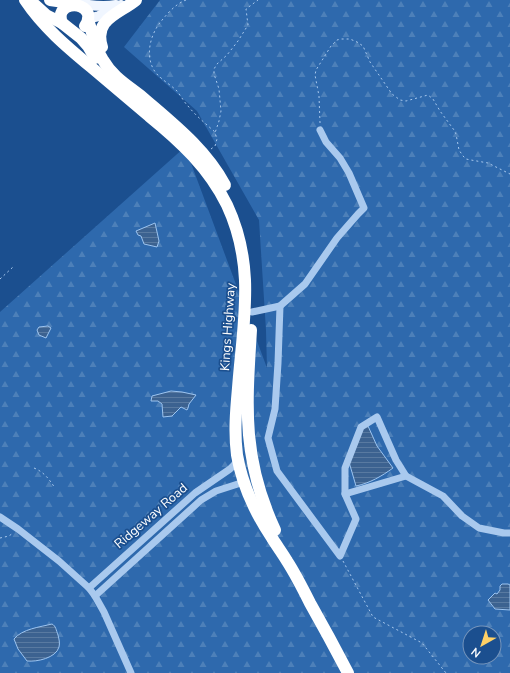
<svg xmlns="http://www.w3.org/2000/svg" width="510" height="673" font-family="'Nunito Sans',sans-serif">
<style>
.forest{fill:url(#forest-firs);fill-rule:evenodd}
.water{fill:url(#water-rules);stroke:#9cc4f0}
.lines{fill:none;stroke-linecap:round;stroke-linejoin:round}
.path{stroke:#a9c9ee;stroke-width:1;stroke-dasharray:2 3;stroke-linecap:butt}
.minor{stroke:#a9c9ee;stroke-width:7}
.major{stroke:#f0f6ff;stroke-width:10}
.highway{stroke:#fff;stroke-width:12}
.labels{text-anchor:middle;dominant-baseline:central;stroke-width:3.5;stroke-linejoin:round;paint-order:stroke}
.street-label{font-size:13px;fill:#fff;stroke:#1b4f8f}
</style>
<defs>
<pattern id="forest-firs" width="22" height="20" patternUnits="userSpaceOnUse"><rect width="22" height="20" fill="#2e69ad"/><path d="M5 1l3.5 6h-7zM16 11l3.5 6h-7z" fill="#4d80b9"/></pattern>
<pattern id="water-rules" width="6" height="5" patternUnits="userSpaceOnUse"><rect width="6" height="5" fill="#3c6290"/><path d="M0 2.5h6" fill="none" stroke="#597aa1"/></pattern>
</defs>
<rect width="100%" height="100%" fill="#1b4f8f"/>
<path class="forest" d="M160,0H510V673H0V312L185,147L267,368L266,330L259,220L197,111L124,47ZM470,633H494V657H470Z"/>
<g class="water">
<polygon points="155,223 159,241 157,247 144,244 141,236 138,235 136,231"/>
<polygon points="48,326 51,328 46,338 39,335 37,330 39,327"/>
<polygon points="171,391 182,392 196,395 189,404 188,408 187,410 181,407 172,416 163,417 162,404 158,401 151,401 152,396"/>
<path d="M368,426L377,446L393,468C382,476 370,483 356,486L349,462L358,428Z"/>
<polygon points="502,584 508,584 510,585 510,610 495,609 488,600 495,593 497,594 500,590 500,586"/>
<path d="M52,624C56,626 56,630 58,635C59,639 60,643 59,647C56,658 37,662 27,661L18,649L14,639C22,629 40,627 52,624Z"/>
</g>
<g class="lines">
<g class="path">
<path d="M186,0C175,4 166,15 159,24C149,38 145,59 156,73C162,80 171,85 177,91C181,96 184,102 188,106C196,116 206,124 215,132"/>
<polyline points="320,123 319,96 315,75 316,70 331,46 337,40 341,39 350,39 357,42 363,46 370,62 392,94 400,100 406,101 428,95 433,99 440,111 454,130 456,134 459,150 463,156 466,159 471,160 488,163 510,174"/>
<polyline points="211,149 215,146 217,139 215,133 219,121 221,111 219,89 214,74 214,69 217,64 227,55 238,41 248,25 246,9 258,0"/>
<polyline points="0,279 13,267"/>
<path d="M34,468C44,472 49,479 55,488"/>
<polyline points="0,538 9,536 13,533"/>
<polyline points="343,561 373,617 422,643 446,673"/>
</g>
<g class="minor">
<polyline points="280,306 278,363 275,409 268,438 277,471 340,556 356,519 345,494 345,468 361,427 377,417 396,460 406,476 443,496 462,516 479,528 504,533 510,533"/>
<polyline points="252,312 280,306 305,284 337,238 358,214 364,208 349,173 340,158 326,142 320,130"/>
<polyline points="345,494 406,476"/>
<polyline points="0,517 18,529 59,561 89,588 95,596 104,612 131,673"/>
<polyline points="89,588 195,493 230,469 234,465 238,459"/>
<polyline points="95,596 201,500 216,491 244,482"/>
</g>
<g class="major">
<path d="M82,4C94,6 104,7 116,5"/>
<polyline points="88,19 99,16 121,5"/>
</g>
<g class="highway">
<path d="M25,0C43,27 67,47 91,67C111,84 130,100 149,116C180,141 209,168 227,205C256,267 243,322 238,388C236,410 234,432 237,455C242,484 256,514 272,538C277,546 283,554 287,561C296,575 303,589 310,603C323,626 336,650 348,673"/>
<polyline points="50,0 71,3"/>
<polyline points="35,5 46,15 62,23 81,38 88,46 95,58"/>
<path d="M88,20C93,34 95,48 103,60C112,76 127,85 141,96C172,123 205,148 225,185"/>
<path d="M62,23C54,3 84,0 88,14C89,19 88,22 85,26"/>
<path d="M102,47C93,19 119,14 136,0"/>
<path d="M251,330C249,365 246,400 249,435C252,468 261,500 275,530"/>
</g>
</g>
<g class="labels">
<g class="street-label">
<text transform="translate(228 327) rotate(-86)">Kings Highway</text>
<text transform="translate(151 516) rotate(-41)">Ridgeway Road</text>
</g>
</g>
<g transform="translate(482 645) rotate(219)"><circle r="19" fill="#1b4f8f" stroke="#7695bc"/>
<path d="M0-3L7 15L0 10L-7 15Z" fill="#ffd166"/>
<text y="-6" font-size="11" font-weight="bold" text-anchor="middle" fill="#ffffff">N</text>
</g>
</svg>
